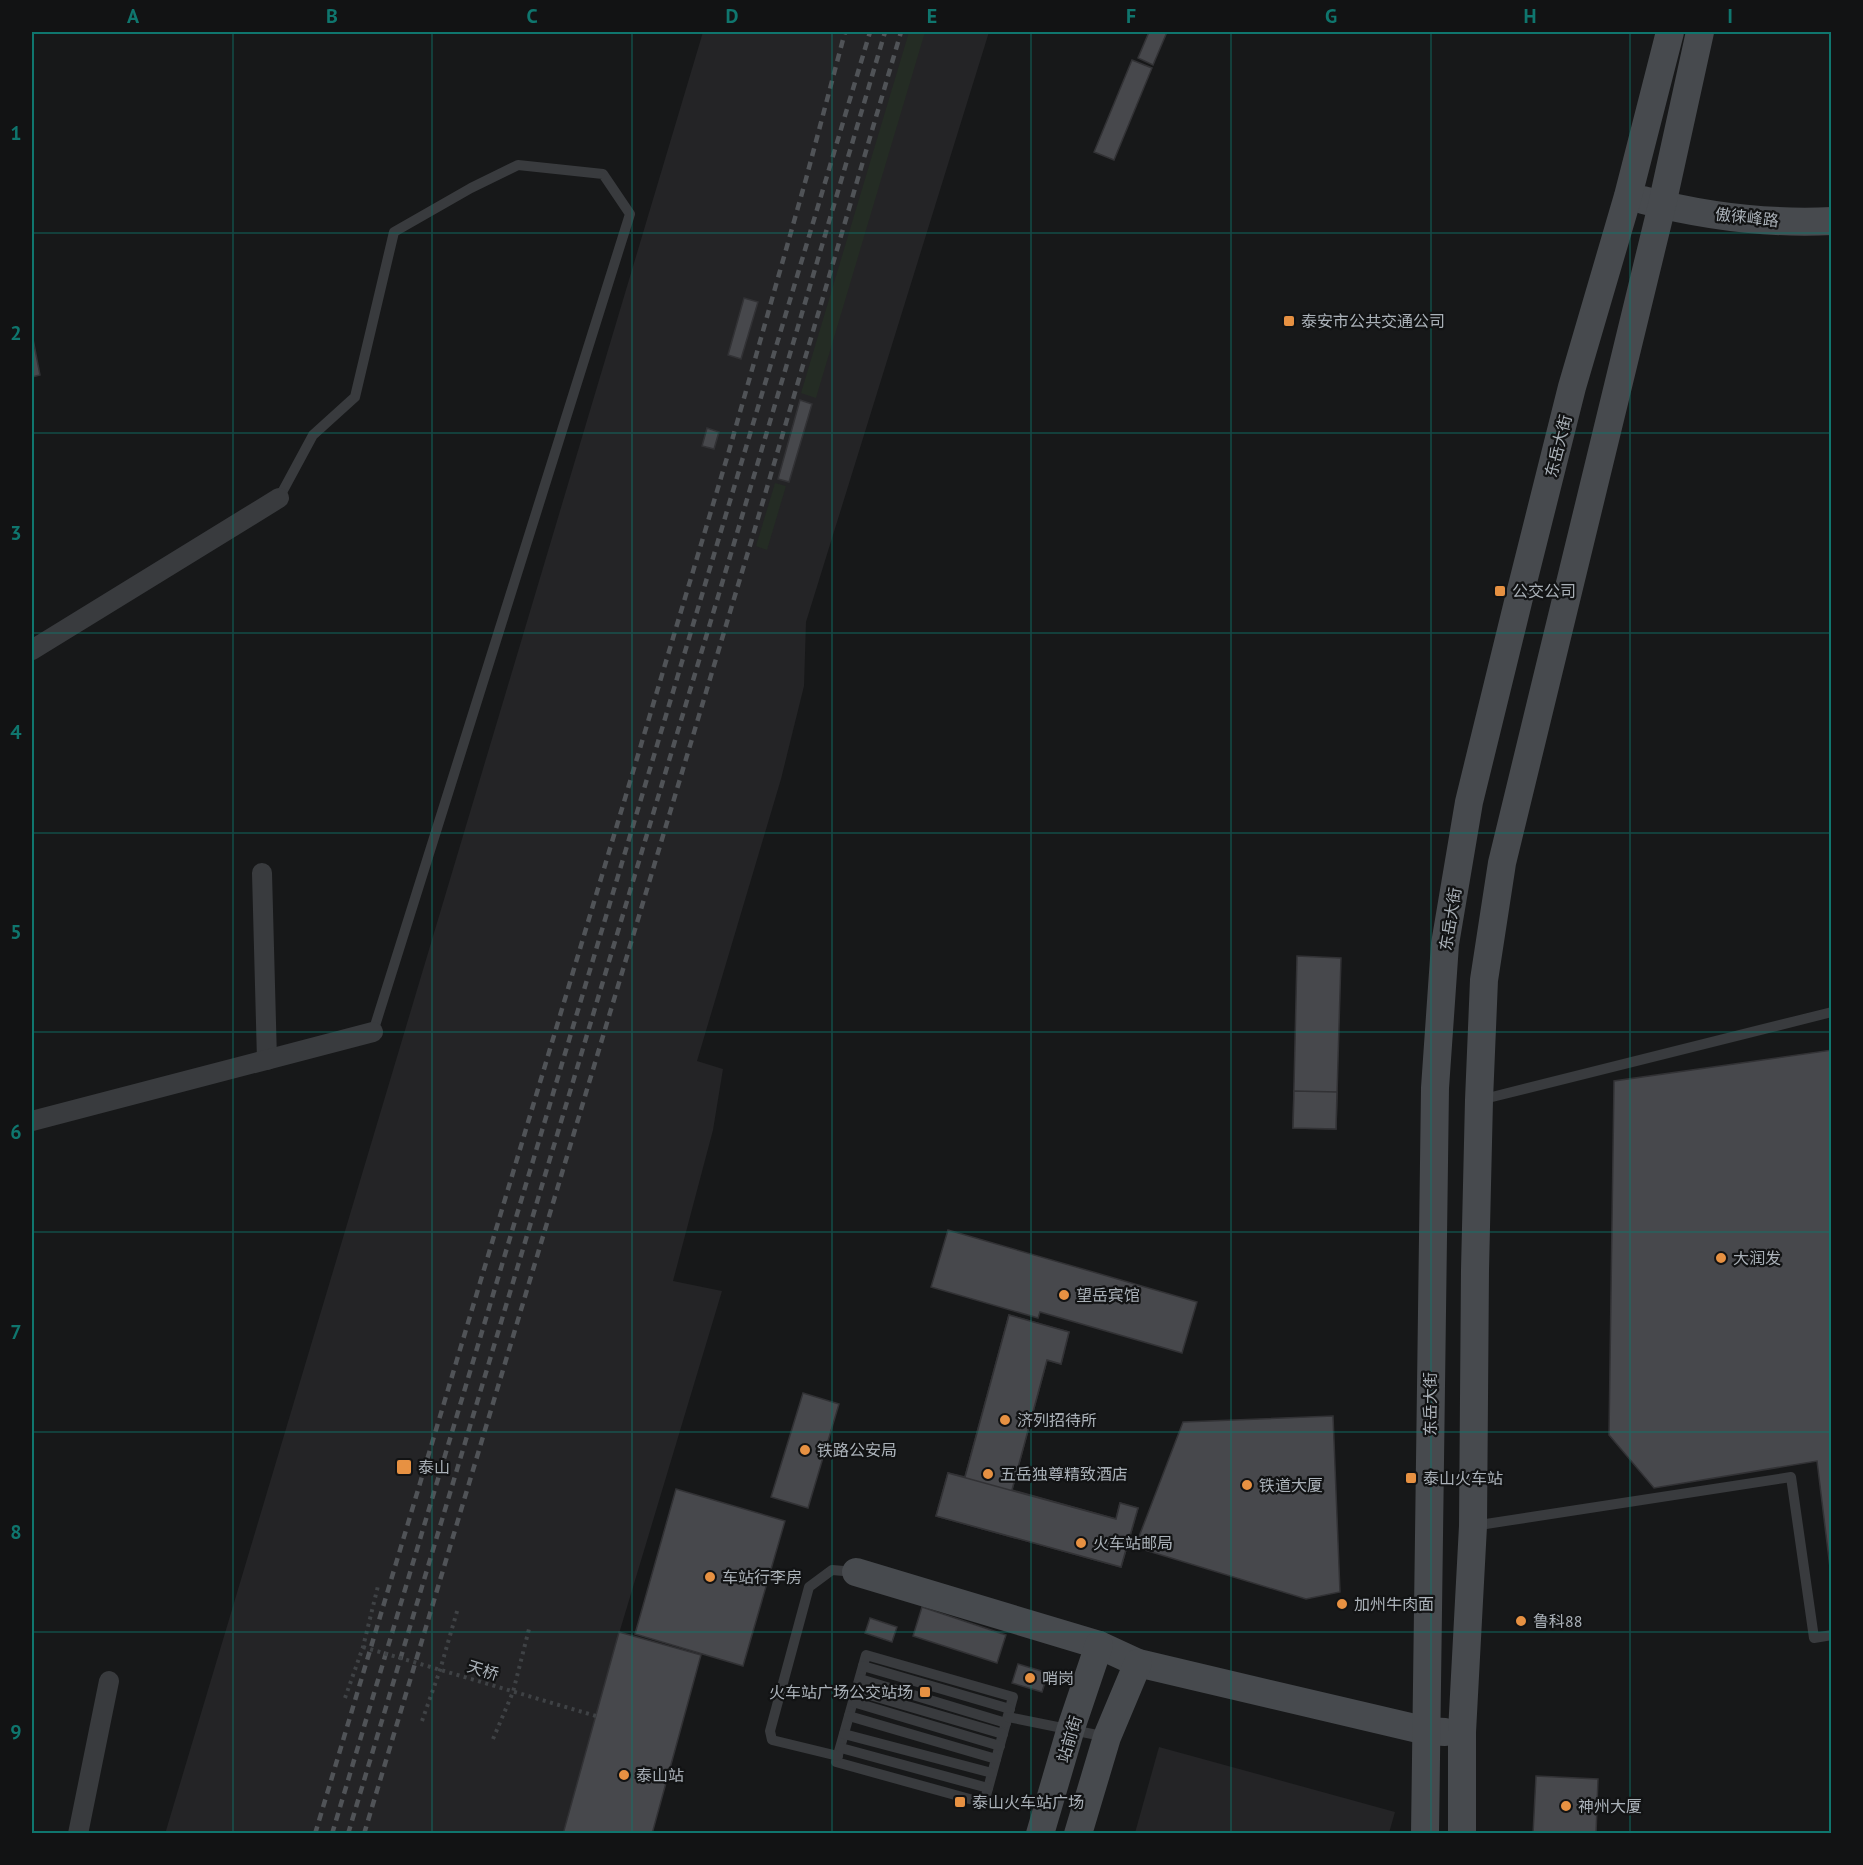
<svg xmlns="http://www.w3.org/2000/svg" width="1863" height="1865" font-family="'PT Sans','Noto Sans SC',sans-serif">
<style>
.built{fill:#242426}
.green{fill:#242c24}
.building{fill:#47484c;stroke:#323235;stroke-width:1.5}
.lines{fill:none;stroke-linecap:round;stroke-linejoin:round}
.path{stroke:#3f4245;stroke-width:4;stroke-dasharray:3 4.5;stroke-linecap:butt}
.lane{stroke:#393b3e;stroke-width:10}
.street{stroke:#393b3e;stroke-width:20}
.secondary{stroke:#474a4e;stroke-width:28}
.rail{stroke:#505357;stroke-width:4.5;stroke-dasharray:8 6;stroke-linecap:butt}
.path-bridge{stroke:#3f4245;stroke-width:4;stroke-dasharray:3 4.5;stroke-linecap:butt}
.grid{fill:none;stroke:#0f766e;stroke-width:1.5;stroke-opacity:0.55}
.poi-dot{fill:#e79142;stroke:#121314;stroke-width:2}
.labels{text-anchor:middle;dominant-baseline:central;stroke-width:4.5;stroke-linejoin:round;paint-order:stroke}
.street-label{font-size:16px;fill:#aab1b8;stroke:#121314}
.poi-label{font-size:16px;fill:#aab1b8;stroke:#121314;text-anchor:start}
.neatline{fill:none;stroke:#0f766e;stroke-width:2}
.grid-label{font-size:20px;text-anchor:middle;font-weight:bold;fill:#0f766e}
</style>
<rect width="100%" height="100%" fill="#171819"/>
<g class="built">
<polygon points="703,32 989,32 806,622 804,686 781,779 697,1061 723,1069 713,1130 673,1281 722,1291 621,1627 563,1833 165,1834"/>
<polygon points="1159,1747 1395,1812 1389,1833 1135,1833"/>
</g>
<g class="green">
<polygon points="909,32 925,32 816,398 801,393"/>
<polygon points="775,483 786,486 767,550 756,546"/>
</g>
<g class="building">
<polygon points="1149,32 1167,32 1153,65 1138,58"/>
<polygon points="1132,60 1152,68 1114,160 1094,152"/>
<polygon points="744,298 758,302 741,359 728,355"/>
<polygon points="32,334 40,375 32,377"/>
<polygon points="800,400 812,404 789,482 778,479"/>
<polygon points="707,428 719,432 714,449 702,446"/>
<polygon points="1297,956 1341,958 1336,1129 1293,1128"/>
<polygon points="1832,1050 1832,1584 1817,1461 1654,1488 1609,1435 1614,1081"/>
<polygon points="1294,1091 1337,1092 1336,1129 1293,1128"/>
<polygon points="948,1230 1197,1302 1182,1353 1040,1312 1038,1318 931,1287"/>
<polygon points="1009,1315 1069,1332 1061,1364 1047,1360 1007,1508 960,1495"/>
<polygon points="1009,1315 1069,1332 1061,1364 1047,1360 1012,1490 1116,1519 1120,1503 1138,1508 1121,1567 936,1516 948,1473 965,1477"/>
<polygon points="803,1393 839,1404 808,1508 771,1497"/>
<polygon points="1333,1416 1340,1592 1306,1599 1135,1547 1183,1422"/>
<polygon points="948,1473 1116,1519 1120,1503 1138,1508 1121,1567 936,1516"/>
<polygon points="676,1489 785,1521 743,1666 635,1634"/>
<polygon points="922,1607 1006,1635 997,1663 913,1636"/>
<polygon points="870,1618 897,1627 892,1642 865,1633"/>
<polygon points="619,1632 701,1655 652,1834 563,1834"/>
<polygon points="1018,1664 1048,1673 1042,1692 1012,1683"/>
<polygon points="1536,1776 1598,1779 1596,1834 1533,1834"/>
</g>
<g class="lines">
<g class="path">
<polyline points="345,1698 363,1647 378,1586"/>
<polyline points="422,1721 440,1670 458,1608"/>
<polyline points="493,1739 513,1692 529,1629"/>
</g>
<g class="lane">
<polyline points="279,498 313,435 355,397 394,232 471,188 518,165 603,174 630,214 373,1032"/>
<polyline points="1480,1100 1832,1012"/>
<polyline points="1473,1526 1791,1477 1814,1638 1832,1635"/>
<polygon points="866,1655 1013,1697 984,1803 836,1762"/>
<polyline points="863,1666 1010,1709"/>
<polyline points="860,1679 1006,1723"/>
<polyline points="856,1691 1003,1734"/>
<polyline points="853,1702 1000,1746"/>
<polyline points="849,1716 996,1759"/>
<polyline points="1008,1717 1107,1737"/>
<polyline points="844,1734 992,1773"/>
<polyline points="841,1748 988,1788"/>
<polyline points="838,1756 772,1740 770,1731 809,1587 832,1570 856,1572"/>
</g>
<g class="street">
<polyline points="32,650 279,498"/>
<polyline points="262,873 267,1060"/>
<polyline points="32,1121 373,1032"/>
<polyline points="78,1834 109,1681"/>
</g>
<g class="secondary">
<path d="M1643,200C1704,216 1769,224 1832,221"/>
<polyline points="856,1572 1099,1645 1138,1663 1427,1731 1445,1732"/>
<polyline points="1040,1834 1071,1728 1099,1645"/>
<polyline points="1078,1834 1107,1737 1138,1663"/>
<polyline points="1425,1834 1435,1088 1445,944 1469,802 1519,598 1572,387 1628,196 1670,32"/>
<polyline points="1462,1834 1462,1732 1473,1526 1475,1270 1479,1100 1484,980 1502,863 1662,205 1700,32"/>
</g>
<g class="rail">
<polyline points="315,1834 729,451 806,179 845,32"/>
<polyline points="332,1834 870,32"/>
<polyline points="348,1834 735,540 885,32"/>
<polyline points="364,1834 751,542 901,32"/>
</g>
<polyline class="path-bridge" points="363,1647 596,1716"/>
</g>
<path class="grid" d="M233,32V1834M432,32V1834M632,32V1834M832,32V1834M1031,32V1834M1231,32V1834M1431,32V1834M1630,32V1834M32,233H1832M32,433H1832M32,633H1832M32,833H1832M32,1032H1832M32,1232H1832M32,1432H1832M32,1632H1832"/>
<g class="poi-dot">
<rect x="1283" y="315" width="12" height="12" rx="3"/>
<rect x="1494" y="585" width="12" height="12" rx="3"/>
<circle cx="1721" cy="1258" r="6"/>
<circle cx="1064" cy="1295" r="6"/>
<circle cx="1005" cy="1420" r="6"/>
<circle cx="805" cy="1450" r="6"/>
<rect x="396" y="1459" width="16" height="16" rx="3"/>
<circle cx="988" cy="1474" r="6"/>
<rect x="1405" y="1472" width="12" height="12" rx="3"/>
<circle cx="1247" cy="1485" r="6"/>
<circle cx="1081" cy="1543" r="6"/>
<circle cx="710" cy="1577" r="6"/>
<circle cx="1342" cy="1604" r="6"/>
<circle cx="1521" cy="1621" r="6"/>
<circle cx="1030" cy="1678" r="6"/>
<rect x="919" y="1686" width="12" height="12" rx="3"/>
<circle cx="624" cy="1775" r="6"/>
<rect x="954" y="1796" width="12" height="12" rx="3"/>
<circle cx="1566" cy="1806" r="6"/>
</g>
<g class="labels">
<g class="street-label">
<text transform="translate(1747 217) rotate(6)">傲徕峰路</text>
<text transform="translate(1558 446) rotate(-76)">东岳大街</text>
<text transform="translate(1450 919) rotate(-81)">东岳大街</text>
<text transform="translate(1430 1404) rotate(-90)">东岳大街</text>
<text transform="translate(483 1670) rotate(17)">天桥</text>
<text transform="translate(1069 1739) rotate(-73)">站前街</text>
</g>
<g class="poi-label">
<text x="1301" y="321">泰安市公共交通公司</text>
<text x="1512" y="591">公交公司</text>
<text x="1733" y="1258">大润发</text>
<text x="1076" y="1295">望岳宾馆</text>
<text x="1017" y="1420">济列招待所</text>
<text x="817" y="1450">铁路公安局</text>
<text x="418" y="1467">泰山</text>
<text x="1000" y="1474">五岳独尊精致酒店</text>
<text x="1423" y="1478">泰山火车站</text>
<text x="1259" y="1485">铁道大厦</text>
<text x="1093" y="1543">火车站邮局</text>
<text x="722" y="1577">车站行李房</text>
<text x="1354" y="1604">加州牛肉面</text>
<text x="1533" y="1621">鲁科88</text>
<text x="1042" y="1678">哨岗</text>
<text x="913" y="1692" text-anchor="end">火车站广场公交站场</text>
<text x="636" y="1775">泰山站</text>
<text x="972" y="1802">泰山火车站广场</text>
<text x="1578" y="1806">神州大厦</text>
</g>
</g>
<rect width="1863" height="1865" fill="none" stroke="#121314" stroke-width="66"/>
<rect x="33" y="33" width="1797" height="1799" class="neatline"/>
<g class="grid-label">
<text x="133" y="23">A</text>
<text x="332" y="23">B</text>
<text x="532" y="23">C</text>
<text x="732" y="23">D</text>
<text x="932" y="23">E</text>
<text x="1131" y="23">F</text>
<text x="1331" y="23">G</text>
<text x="1530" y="23">H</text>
<text x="1730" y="23">I</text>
<text x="16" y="140">1</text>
<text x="16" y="340">2</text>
<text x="16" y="540">3</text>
<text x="16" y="739">4</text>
<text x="16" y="939">5</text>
<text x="16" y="1139">6</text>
<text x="16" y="1339">7</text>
<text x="16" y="1539">8</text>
<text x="16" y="1739">9</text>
</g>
</svg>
